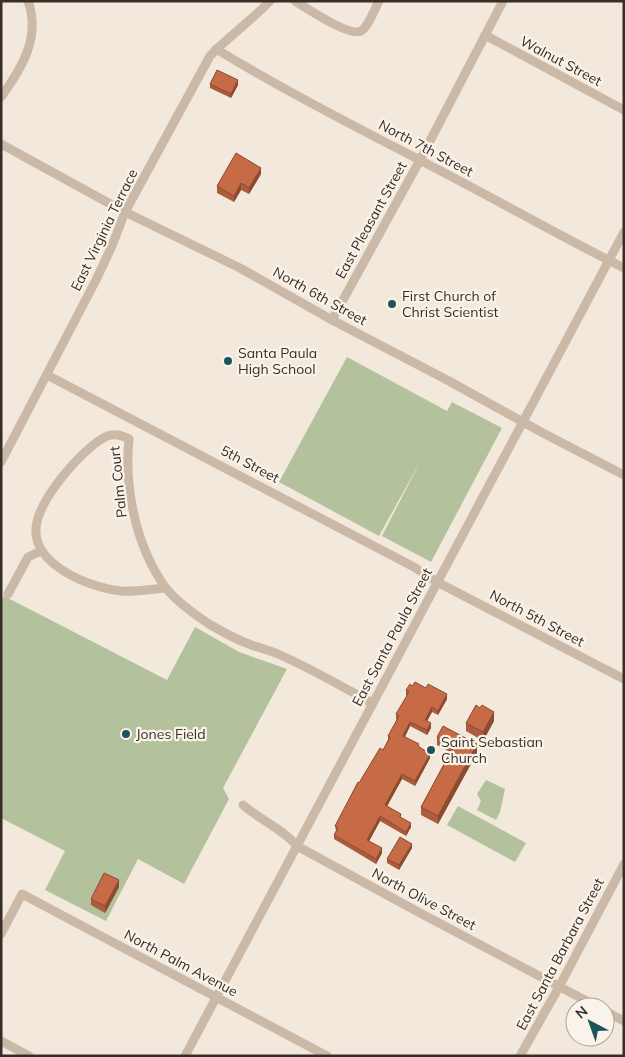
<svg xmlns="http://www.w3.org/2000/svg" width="625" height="1057" font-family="Mulish,sans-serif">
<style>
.green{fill:#b3c29c}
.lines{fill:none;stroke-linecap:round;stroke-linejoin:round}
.minor{stroke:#cbb9a8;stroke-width:9}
.wall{fill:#ab5c3c}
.shaded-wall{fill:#8b4b31}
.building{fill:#c76b46;stroke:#8b4b31}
.poi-dot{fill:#1d535a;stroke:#faf3e9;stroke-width:2}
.labels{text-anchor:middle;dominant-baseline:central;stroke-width:4.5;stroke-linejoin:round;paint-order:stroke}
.street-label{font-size:14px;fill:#372e28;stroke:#faf3e9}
.poi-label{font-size:14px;fill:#372e28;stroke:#faf3e9;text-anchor:start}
</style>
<rect width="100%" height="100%" fill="#f2e9dc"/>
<g class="green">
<polygon points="347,357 447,411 452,402 502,428 431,562 382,536 421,460 379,536 279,482"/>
<polygon points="4,596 167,680 195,627 239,652 287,669 223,788 229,799 184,884 138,859 106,921 45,890 65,851 1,818 1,601"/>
<polygon points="486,780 505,789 500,812 496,820 477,810 481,801 477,794"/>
<polygon points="458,806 526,843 515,862 447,825"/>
</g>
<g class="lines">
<g class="minor">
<path d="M295,1C306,8 350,37 361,31C369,26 374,10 379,1"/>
<polyline points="485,35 624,110"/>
<path d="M216,49C287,92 360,129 433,167C497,200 560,236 624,268"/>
<path d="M1,97C22,68 41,37 28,1"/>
<polyline points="1,144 125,212 240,268 332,320 449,381 541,432 624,475"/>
<polyline points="332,320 420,160 503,1"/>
<polyline points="47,375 414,567 437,582 624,679"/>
<path d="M1,462L96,280L112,246L125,212L210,56C229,36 251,21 270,1"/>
<path d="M166,588C151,589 136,592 121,591C90,588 33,565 36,528C38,500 82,448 107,436C115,433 122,435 129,439C124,488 136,546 165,587C176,601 194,614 209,624C221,631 235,639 249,644C259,648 269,650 278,654C310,668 341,686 372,703"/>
<polyline points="8,594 28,557 41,551"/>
<path d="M243,805C260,820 283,829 297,846L420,913L598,1007"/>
<polyline points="1,934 22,894 327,1056"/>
<polyline points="605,1011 624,1021"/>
<polyline points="1,1041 29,1056"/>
<polyline points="185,1056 624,232"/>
<polyline points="520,1056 559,987 624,864"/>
</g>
</g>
<g class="wall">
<polygon points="210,84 238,85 231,98 210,88"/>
<polygon points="261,174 249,194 241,190 234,202 217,193 217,186"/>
<polygon points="412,686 426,688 447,699 438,715 432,712 427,721 431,728 427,735 410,726 405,737 419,747 430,758 415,786 402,779 387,806 401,817 411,827 406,836 380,821 369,841 382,853 376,864 334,839 334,835 336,831 335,826 359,783 383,750 388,740 388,736 397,720 396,719 396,714 407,696 406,695 406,690"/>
<polygon points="480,708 494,721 483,741 466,731 466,723"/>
<polygon points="437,737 477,753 438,824 421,815 421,807 450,752 437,745"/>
<polygon points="412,848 399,870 387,863 387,859"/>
<polygon points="119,887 105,913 91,905 91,899"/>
</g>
<g class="shaded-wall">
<polygon points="238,80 238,85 231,98 231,94"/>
<polygon points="261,168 261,174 249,194 249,188"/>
<polygon points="241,183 241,190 234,202 234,196"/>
<polygon points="447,694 447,699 438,715 438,711"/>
<polygon points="432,707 432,712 425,725 425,720"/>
<polygon points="494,712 494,721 483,741 483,732"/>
<polygon points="410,722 410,726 403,740 403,736"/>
<polygon points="431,723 431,728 427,735 427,730"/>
<polygon points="477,744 477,753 438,824 438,816"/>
<polygon points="430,754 430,758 415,786 415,781"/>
<polygon points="402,774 402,779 385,810 385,805"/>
<polygon points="380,816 380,821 367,845 367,840"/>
<polygon points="411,823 411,827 406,836 406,832"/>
<polygon points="412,844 412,848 399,870 399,865"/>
<polygon points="382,848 382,853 376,864 376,859"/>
<polygon points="119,880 119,887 105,913 105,906"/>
</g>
<g class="building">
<polygon points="217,70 238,80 231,94 210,84"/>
<polygon points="236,153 261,168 249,188 241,183 234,196 217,186"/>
<polygon points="415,682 426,688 428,684 447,694 438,711 432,707 425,720 431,723 427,730 410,722 403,736 419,744 418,746 430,754 415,781 402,774 385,805 401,814 400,817 411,823 406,832 380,816 367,840 382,848 376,859 334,835 338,828 335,826 358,782 359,783 380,748 383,750 390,737 388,736 399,716 396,714 409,692 406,690 410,684 412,686"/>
<polygon points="476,705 480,708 482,705 494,712 483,732 466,723"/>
<polygon points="443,726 477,744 438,816 421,807 454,746 437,737"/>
<polygon points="400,837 412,844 399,865 387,859"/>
<polygon points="104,873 119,880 105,906 91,899"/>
</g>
<g class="poi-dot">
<circle cx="392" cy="304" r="5"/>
<circle cx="228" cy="361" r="5"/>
<circle cx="126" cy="734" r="5"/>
<circle cx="431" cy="750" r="5"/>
</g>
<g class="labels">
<g class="street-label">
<text transform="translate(561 61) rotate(28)">Walnut Street</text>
<text transform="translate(426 148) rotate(28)">North 7th Street</text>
<text transform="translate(371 220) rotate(-61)">East Pleasant Street</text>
<text transform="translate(104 230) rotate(-64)">East Virginia Terrace</text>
<text transform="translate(320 296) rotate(29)">North 6th Street</text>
<text transform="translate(250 464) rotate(28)">5th Street</text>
<text transform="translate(118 482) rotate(-96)">Palm Court</text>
<text transform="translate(537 618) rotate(28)">North 5th Street</text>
<text transform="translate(392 637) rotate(-62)">East Santa Paula Street</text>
<text transform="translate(424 899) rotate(28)">North Olive Street</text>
<text transform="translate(560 954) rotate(-62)">East Santa Barbara Street</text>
<text transform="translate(181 963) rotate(28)">North Palm Avenue</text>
</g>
<g class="poi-label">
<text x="402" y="296">First Church of<tspan x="402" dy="16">Christ Scientist</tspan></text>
<text x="238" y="353">Santa Paula<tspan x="238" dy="16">High School</tspan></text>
<text x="136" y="734">Jones Field</text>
<text x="441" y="742">Saint Sebastian<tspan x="441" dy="16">Church</tspan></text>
</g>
</g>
<rect width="625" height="1057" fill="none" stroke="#372e28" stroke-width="5"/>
<g transform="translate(590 1022) rotate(319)"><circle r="24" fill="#faf3e9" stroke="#aca49c"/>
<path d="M0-4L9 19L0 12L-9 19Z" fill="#1d535a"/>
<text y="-8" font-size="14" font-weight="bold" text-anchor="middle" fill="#372e28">N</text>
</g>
</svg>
